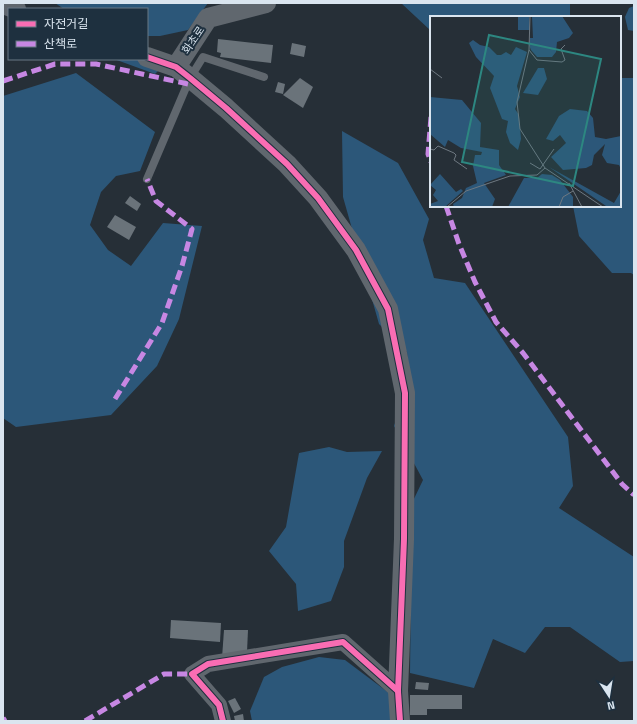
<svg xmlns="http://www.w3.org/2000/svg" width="637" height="724" font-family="'Titillium Web','Noto Sans KR',sans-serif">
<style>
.green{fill:#2c5779}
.building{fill:#6a737a}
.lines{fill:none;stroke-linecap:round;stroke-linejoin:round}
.service{stroke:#60676e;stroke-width:8}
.minor{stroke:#60676e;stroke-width:16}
.tertiary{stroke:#60676e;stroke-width:20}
.quiet{stroke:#c787e3;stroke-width:5;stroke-dasharray:10 5;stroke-linecap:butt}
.cycleway-casing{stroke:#1e303f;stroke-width:8}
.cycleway{stroke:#f96db3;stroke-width:6}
.labels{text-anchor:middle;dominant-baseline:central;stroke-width:4;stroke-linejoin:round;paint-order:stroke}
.street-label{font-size:11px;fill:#dae5ef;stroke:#1e303f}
.inset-road{fill:none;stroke:#6e7881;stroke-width:1}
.view{fill:#2d8781;fill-opacity:0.15;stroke:#2d8781;stroke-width:2}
.inset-edge{fill:none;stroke:#dae5ef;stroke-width:2}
</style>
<rect width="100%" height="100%" fill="#262f37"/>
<g class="green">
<polygon points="55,3 208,3 188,30 160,36 147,36 147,9 64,9"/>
<polygon points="401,3 570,3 570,17 431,17 431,33 430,30"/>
<polygon points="634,6 634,31 628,30 625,17 629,8"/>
<polygon points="114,59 136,59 160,69 155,74"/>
<polygon points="76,73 155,132 140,171 116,176 101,192 90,225 108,250 131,266 163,223 202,226 179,319 157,366 111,415 16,427 3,418 3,96"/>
<polygon points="620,78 634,78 634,275 631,273 612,273 579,236 573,206 620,206"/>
<polygon points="342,131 398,163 429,219 423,240 434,278 465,283 568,437 573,486 559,508 634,557 634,661 620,662 570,627 545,627 525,653 493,639 474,688 410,673 412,503 423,480 394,426 409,382 407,352 379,324 343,197"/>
<polygon points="329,447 347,452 382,451 367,478 344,541 344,567 331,601 298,611 296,584 269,551 286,527 299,453"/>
<polygon points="319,657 345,660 389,693 407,721 252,721 250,711 264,677 282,667"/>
</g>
<g class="building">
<polygon points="218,39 273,45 271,63 220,57 221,53 217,52"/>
<polygon points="292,43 306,46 304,57 290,54"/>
<polygon points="300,78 313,87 303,108 283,95"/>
<polygon points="278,82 285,84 283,94 275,92"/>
<polygon points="130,196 141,204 137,211 125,203"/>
<polygon points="115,215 136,227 129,240 107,227"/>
<polygon points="171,620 221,623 220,642 170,638"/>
<polygon points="224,630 248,630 247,652 222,658"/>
<polygon points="416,682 429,683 428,690 415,689"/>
<polygon points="410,695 462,695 462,709 427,709 427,715 410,715"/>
<polygon points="235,698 241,709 234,713 228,701"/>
<polygon points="243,714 244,721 235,721 234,716"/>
</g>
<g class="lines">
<polyline class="service" points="147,179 190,78 203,57 264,77"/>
<polyline class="minor" points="223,721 219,705 192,674 208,664 343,642 398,691"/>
<g class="tertiary">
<polyline points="3,4 16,9"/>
<polyline points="147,57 176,67 190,78 226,108 287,164 318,198 356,250 388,309 405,393 404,539 398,691 400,721"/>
<polyline points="176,67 208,18 266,3"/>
</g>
<g class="quiet">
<polyline points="3,81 55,64 96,64 188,84"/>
<polyline points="431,117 428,154 431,162"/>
<polyline points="446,206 459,244 475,282 496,322 523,353 622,484 634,495"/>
<polyline points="115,399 162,323 182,266 192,229 156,201 147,179"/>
<polyline points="3,718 5,721"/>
<polyline points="85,721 164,674 192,674"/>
</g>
<g class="cycleway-casing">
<g id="cycleway">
<polyline points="147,57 176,67 190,78 226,108 287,164 318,198 356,250 388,309 405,393 404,539 398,691 400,721"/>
<polyline points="223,721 219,705 192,674 208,664 343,642 398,691"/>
</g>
</g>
<use href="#cycleway" class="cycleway"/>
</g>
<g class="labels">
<g class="street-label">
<text transform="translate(193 40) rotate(-56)">화초로</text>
</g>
</g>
<g transform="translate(430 16)">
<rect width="191" height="191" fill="#262f37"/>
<path d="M88,0H99L100,14H88ZM102,0H132L143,17L139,22L127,26L126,36L122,41H107L101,34L99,29L100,22H103ZM43,24L50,29L59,31L67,39H71L76,36L81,39L86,31L97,36L87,70L90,81L85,93L89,99L91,123L88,134L80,127L76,116L78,105L72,103L60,72L64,60L46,41L39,27ZM108,52H114L117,63L108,79L93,77ZM0,81L32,84L51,107L50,131L69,134V149L76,159L54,167L65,183L62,191H24L23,188L32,182L36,172L47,167L43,150L45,139H51L52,136L31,132L18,124L15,131L0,118ZM140,93L157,95L163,102L165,121L176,123L191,120V153L189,149L177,147L172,139L175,128L164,139L162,149L156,152L133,154L121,141L136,127L130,119L123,125L116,123L129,100ZM119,151L184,187L191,175V191L176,190ZM10,158L26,176L31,173L33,175L15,191H0V188L8,185L3,179L6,174L0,169ZM112,158L122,159L130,164L143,181V191H78L94,162H107Z" fill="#2c5779"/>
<path class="inset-road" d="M100,0L99,34L87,86L90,113L115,152L173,191M99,34L107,44L132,46L135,44L131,33L135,29M0,53L12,62M0,133L4,134L8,130L24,137L26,139L24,144L37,153M100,147L110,153L124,133M139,167L152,191M17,191L36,175L80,160L107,159L115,152M129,191L133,181L143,175"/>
<path class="view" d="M59,19L171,43L143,170L32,146Z"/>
<rect width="191" height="191" class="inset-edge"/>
</g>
<rect width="637" height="724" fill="none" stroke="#dae5ef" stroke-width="8"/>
<rect x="8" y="8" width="140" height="52" fill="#1e303f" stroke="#697885"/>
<rect x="16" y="21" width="20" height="6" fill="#f96db3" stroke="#697885"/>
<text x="44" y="28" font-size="12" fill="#dae5ef">자전거길</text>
<rect x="16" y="41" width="20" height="6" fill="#c787e3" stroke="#697885"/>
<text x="44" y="48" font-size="12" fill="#dae5ef">산책로</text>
<g transform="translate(609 696) rotate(168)" stroke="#1e303f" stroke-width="3" paint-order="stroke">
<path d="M0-3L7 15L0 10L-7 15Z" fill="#dae5ef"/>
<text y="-6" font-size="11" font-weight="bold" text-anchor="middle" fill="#dae5ef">N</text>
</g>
</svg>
